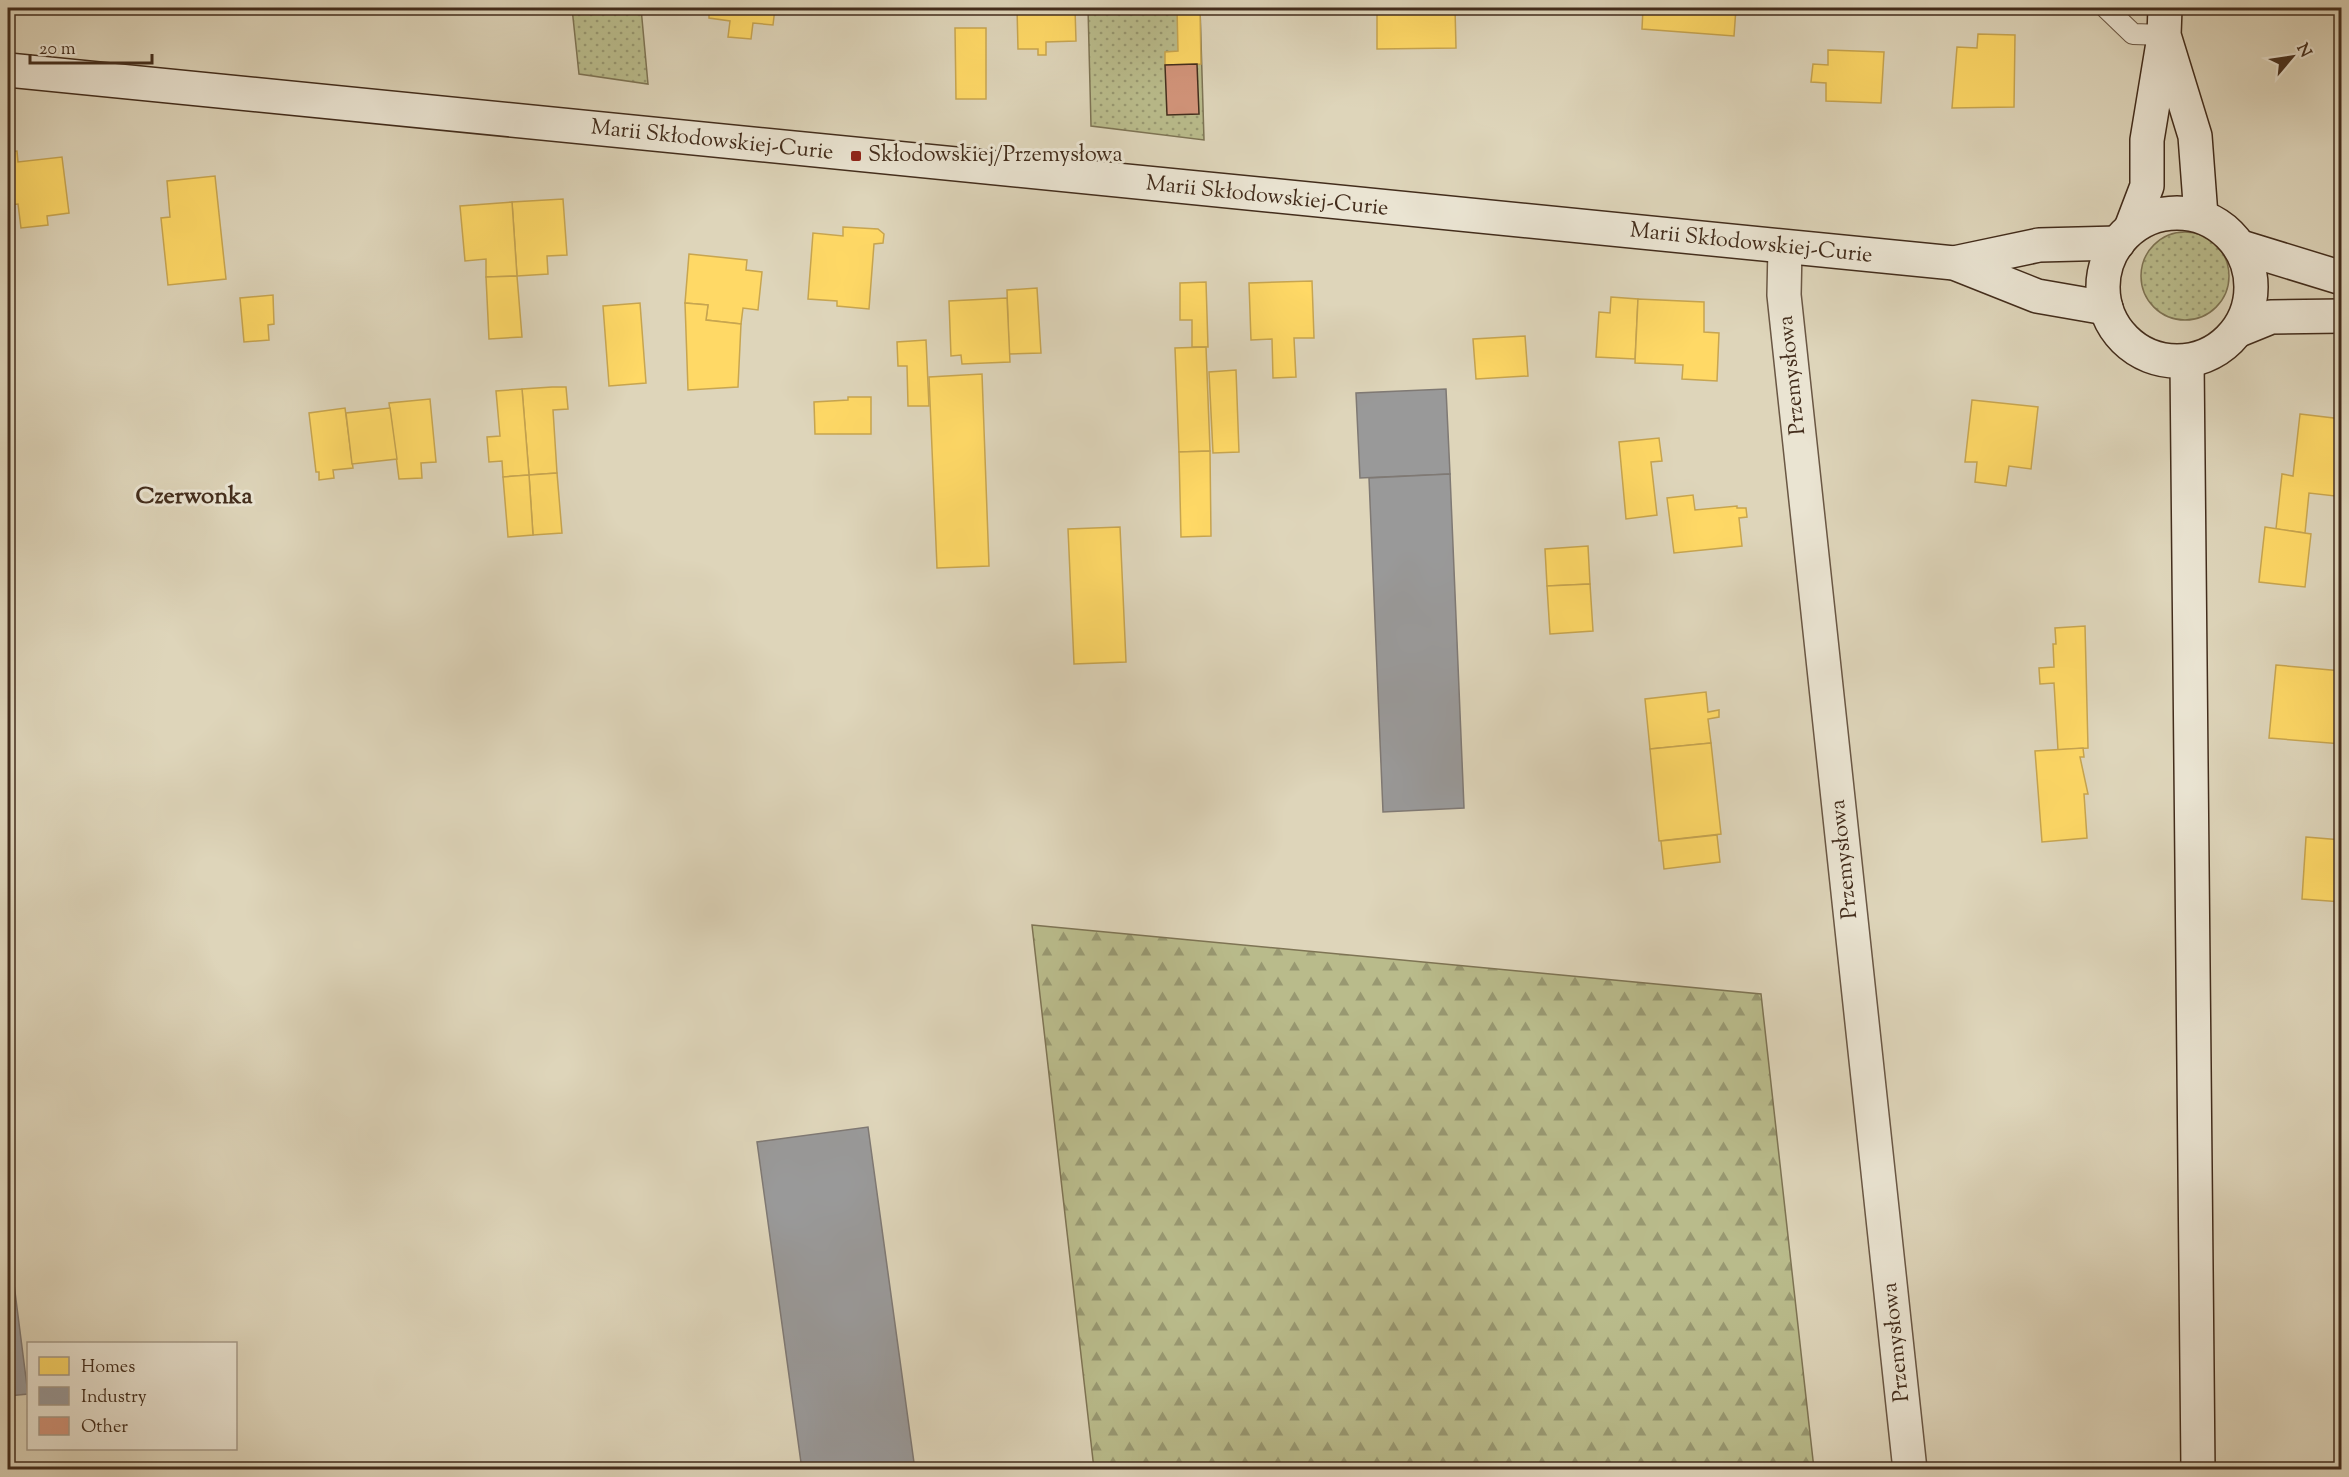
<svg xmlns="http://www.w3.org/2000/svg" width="2349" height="1477" font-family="'Sorts Mill Goudy',serif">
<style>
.grass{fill:url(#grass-dots);stroke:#7e7454;stroke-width:1.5}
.forest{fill:url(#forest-firs);stroke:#7e7454;stroke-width:1.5}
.homes{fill:#ffd966;stroke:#c7a550;stroke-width:1.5}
.industry{fill:#999;stroke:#7f7974;stroke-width:1.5}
.building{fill:#d2947a;stroke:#432d1c;stroke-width:1.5}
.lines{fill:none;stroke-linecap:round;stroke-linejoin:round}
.lane-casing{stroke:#6a5744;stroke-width:22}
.street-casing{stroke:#6a5744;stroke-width:36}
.secondary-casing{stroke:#432d1c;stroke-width:36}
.lane{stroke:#eae4d2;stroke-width:20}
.street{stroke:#eae4d2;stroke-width:33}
.secondary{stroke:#eae4d2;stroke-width:33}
.poi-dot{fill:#8f2418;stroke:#eae4d2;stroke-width:2}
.labels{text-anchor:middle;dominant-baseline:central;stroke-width:6;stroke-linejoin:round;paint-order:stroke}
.street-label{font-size:22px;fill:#432d1c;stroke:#eae4d2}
.poi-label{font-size:22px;fill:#432d1c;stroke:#eae4d2;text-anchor:start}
.neighbourhood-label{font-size:24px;font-weight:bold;fill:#432d1c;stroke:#eae4d2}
</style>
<defs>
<pattern id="grass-dots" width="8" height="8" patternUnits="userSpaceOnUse" patternTransform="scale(1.5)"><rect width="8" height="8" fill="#b9bb8b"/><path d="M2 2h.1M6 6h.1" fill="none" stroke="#989871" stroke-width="1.8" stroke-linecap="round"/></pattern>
<pattern id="forest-firs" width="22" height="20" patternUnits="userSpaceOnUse" patternTransform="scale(1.5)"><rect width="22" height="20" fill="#b9bb8b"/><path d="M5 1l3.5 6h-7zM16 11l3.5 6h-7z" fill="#989871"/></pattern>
</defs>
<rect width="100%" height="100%" fill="#ded5ba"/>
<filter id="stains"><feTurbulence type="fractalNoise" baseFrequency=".00333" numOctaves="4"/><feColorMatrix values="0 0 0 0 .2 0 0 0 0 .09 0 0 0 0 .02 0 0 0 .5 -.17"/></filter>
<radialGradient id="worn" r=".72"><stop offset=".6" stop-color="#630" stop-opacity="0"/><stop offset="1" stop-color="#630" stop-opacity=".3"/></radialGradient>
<g class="grass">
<polygon points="572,8 641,8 648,84 579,74"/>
<polygon points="1088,8 1200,8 1204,140 1091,126"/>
<circle cx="2185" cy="276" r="44"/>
</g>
<polygon class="forest" points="1032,925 1761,994 1814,1469 1094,1469"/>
<g class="homes">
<polygon points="709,8 775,8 773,25 753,23 751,39 728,37 730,21 709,18"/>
<polygon points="1017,8 1075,8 1076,41 1046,42 1046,55 1038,55 1038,49 1018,49"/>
<polygon points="1177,8 1200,8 1201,64 1165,65 1165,52 1178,51"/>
<polygon points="1377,8 1455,8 1456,48 1377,49"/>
<polygon points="1643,8 1736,8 1734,36 1642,29"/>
<polygon points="955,28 986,28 986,99 956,99"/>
<polygon points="1978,34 2015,35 2014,107 1952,108 1957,47 1977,48"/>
<polygon points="1828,50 1884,52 1881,103 1826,101 1826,83 1811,82 1813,64 1828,65"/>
<polygon points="17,151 18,162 62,157 69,213 47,216 48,225 21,228 18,204 8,205 8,152"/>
<polygon points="215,176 226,279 168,285 161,218 170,217 167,181"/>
<polygon points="563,199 567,255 547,256 548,274 517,276 512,202"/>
<polygon points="512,202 517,276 486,277 486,259 465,261 460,206"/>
<polygon points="843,227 878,229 884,234 883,243 874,244 869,309 837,306 837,301 808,299 813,233 843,236"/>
<polygon points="689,254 747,260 746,270 762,272 758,310 743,308 741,324 706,320 708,305 685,303"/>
<polygon points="517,276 522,337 489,339 486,277"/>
<polygon points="1312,281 1314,338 1294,338 1296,377 1273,378 1272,339 1251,340 1249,283"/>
<polygon points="1206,282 1208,347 1192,347 1192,320 1180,320 1180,283"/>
<polygon points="1037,288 1041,353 1009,354 1007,290"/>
<polygon points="273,295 274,324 268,325 269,340 244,342 240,298"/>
<polygon points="1611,297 1638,299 1635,359 1596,357 1599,312 1610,313"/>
<polygon points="1007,298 1010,362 962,364 961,355 951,356 949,301"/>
<polygon points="1638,299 1704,302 1704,332 1719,333 1717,381 1682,379 1683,365 1635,363"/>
<polygon points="640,303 646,383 609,386 603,306"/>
<polygon points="685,303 708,305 706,320 741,324 738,387 688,390"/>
<polygon points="1525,336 1528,376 1476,379 1473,339"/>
<polygon points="926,340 929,406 908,406 907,366 898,366 897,342"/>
<polygon points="1206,347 1210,451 1179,452 1175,348"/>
<polygon points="1236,370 1239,452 1213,453 1209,372"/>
<polygon points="982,374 989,566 937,568 929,377"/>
<polygon points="552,387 566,387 568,409 553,410 557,473 529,475 522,389"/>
<polygon points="522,389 529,475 503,477 502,461 489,462 487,437 500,436 496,391"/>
<polygon points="848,397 871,397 871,434 815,434 814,402 848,400"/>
<polygon points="430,399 436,462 421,463 422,478 399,479 389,403"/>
<polygon points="1972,400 2038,407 2031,469 2009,466 2006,486 1975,482 1977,462 1965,462"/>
<polygon points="345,408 353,468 333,470 334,478 319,480 319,472 316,472 309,413"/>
<polygon points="390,408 397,459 352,464 346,413"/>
<polygon points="2300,414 2342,419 2342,482 2336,482 2335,496 2309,493 2305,533 2276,529 2282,474 2293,476"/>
<polygon points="1659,438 1662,461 1651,462 1657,515 1626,519 1619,442"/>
<polygon points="1210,451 1211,536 1181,537 1179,452"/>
<polygon points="557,473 562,533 533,535 529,475"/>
<polygon points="529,475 533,535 508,537 503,477"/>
<polygon points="1693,495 1695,510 1737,506 1737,508 1746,508 1747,517 1739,518 1742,546 1674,553 1667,498"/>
<polygon points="1120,527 1126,662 1074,664 1068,529"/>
<polygon points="2265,527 2311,534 2305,587 2259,582"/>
<polygon points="1588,546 1590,584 1547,586 1545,549"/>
<polygon points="1590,584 1593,631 1550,634 1547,586"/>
<polygon points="2085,626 2088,748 2058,750 2054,683 2040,684 2039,668 2054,667 2053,644 2056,644 2055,628"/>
<polygon points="2276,665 2342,671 2342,744 2269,738"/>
<polygon points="1706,692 1708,712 1719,710 1719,717 1708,719 1711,743 1650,749 1645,699"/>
<polygon points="1711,743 1721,834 1659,841 1650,749"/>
<polygon points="2083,748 2084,757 2080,757 2088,794 2084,794 2087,838 2042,842 2035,751"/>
<polygon points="1717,835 1720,862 1664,869 1661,841"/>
<polygon points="2306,837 2342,840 2342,902 2302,899"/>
<polygon points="2342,1424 2342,1470 2337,1470"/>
</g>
<g class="industry">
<polygon points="1446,389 1450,474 1360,478 1356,393"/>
<polygon points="1450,474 1464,808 1383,812 1369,478"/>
<polygon points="868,1127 915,1470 802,1470 757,1142"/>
<polygon points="8,1237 28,1394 8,1396"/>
</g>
<polygon class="building" points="1197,64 1199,114 1167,115 1165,65"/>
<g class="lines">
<g class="lane-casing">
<polyline id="lane" points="2106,8 2133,34 2164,35"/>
</g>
<g class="street-casing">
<polyline id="street" points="1785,247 1784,295 1910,1470"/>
</g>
<g class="secondary-casing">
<g id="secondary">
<polyline points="2165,8 2164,35 2195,136 2201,216"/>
<polyline points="8,70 1954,263 2037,296 2106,308"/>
<circle cx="2177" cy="287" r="74"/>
<polyline points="2131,228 2147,186 2147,140 2163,43"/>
<polyline points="2241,247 2342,278"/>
<polyline points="1954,263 2039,245 2118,243"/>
<polyline points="2239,330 2271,317 2342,316"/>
<polyline points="2187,361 2198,1470"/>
</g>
</g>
<use href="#lane" class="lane"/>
<use href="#street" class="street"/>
<use href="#secondary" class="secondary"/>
</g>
<rect class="poi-dot" x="850" y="150" width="12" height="12" rx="3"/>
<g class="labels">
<g class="street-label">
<text transform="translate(712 141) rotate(6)">Marii Skłodowskiej-Curie</text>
<text transform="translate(1267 197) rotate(6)">Marii Skłodowskiej-Curie</text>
<text transform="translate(1751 244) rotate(6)">Marii Skłodowskiej-Curie</text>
<text transform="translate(1793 375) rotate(-96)">Przemysłowa</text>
<text transform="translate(1845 859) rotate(-96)">Przemysłowa</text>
<text transform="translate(1897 1342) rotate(-96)">Przemysłowa</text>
</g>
<g class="poi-label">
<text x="868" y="156">Skłodowskiej/Przemysłowa</text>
</g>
<g class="neighbourhood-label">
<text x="194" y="497">Czerwonka</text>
</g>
</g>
<rect width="2349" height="1477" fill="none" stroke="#ded5ba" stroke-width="30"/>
<rect x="9" y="9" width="2331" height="1459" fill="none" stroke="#432d1c" stroke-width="3"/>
<rect x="15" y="15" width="2319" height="1447" fill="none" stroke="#432d1c" stroke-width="1.5"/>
<rect x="27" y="1342" width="210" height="108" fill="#eae4d2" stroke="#a79b89" stroke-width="1.5"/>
<rect x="39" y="1357" width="30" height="18" fill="#ffd966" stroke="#a79b89" stroke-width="1.5"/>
<text x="81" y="1372" font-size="18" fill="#432d1c">Homes</text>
<rect x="39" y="1387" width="30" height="18" fill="#999999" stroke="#a79b89" stroke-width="1.5"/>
<text x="81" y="1402" font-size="18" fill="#432d1c">Industry</text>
<rect x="39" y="1417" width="30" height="18" fill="#d2947a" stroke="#a79b89" stroke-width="1.5"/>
<text x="81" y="1432" font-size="18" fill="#432d1c">Other</text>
<g transform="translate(2292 57) rotate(61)" stroke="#eae4d2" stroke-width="4.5" paint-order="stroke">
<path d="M0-4.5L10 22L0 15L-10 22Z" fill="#432d1c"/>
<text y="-9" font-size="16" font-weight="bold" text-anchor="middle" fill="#432d1c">N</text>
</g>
<path d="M30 54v9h122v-9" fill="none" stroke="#432d1c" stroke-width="3"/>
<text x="39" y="54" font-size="18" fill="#432d1c" stroke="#eae4d2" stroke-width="4.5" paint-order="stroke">20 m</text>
<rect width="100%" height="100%" filter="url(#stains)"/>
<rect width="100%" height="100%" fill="url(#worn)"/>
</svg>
